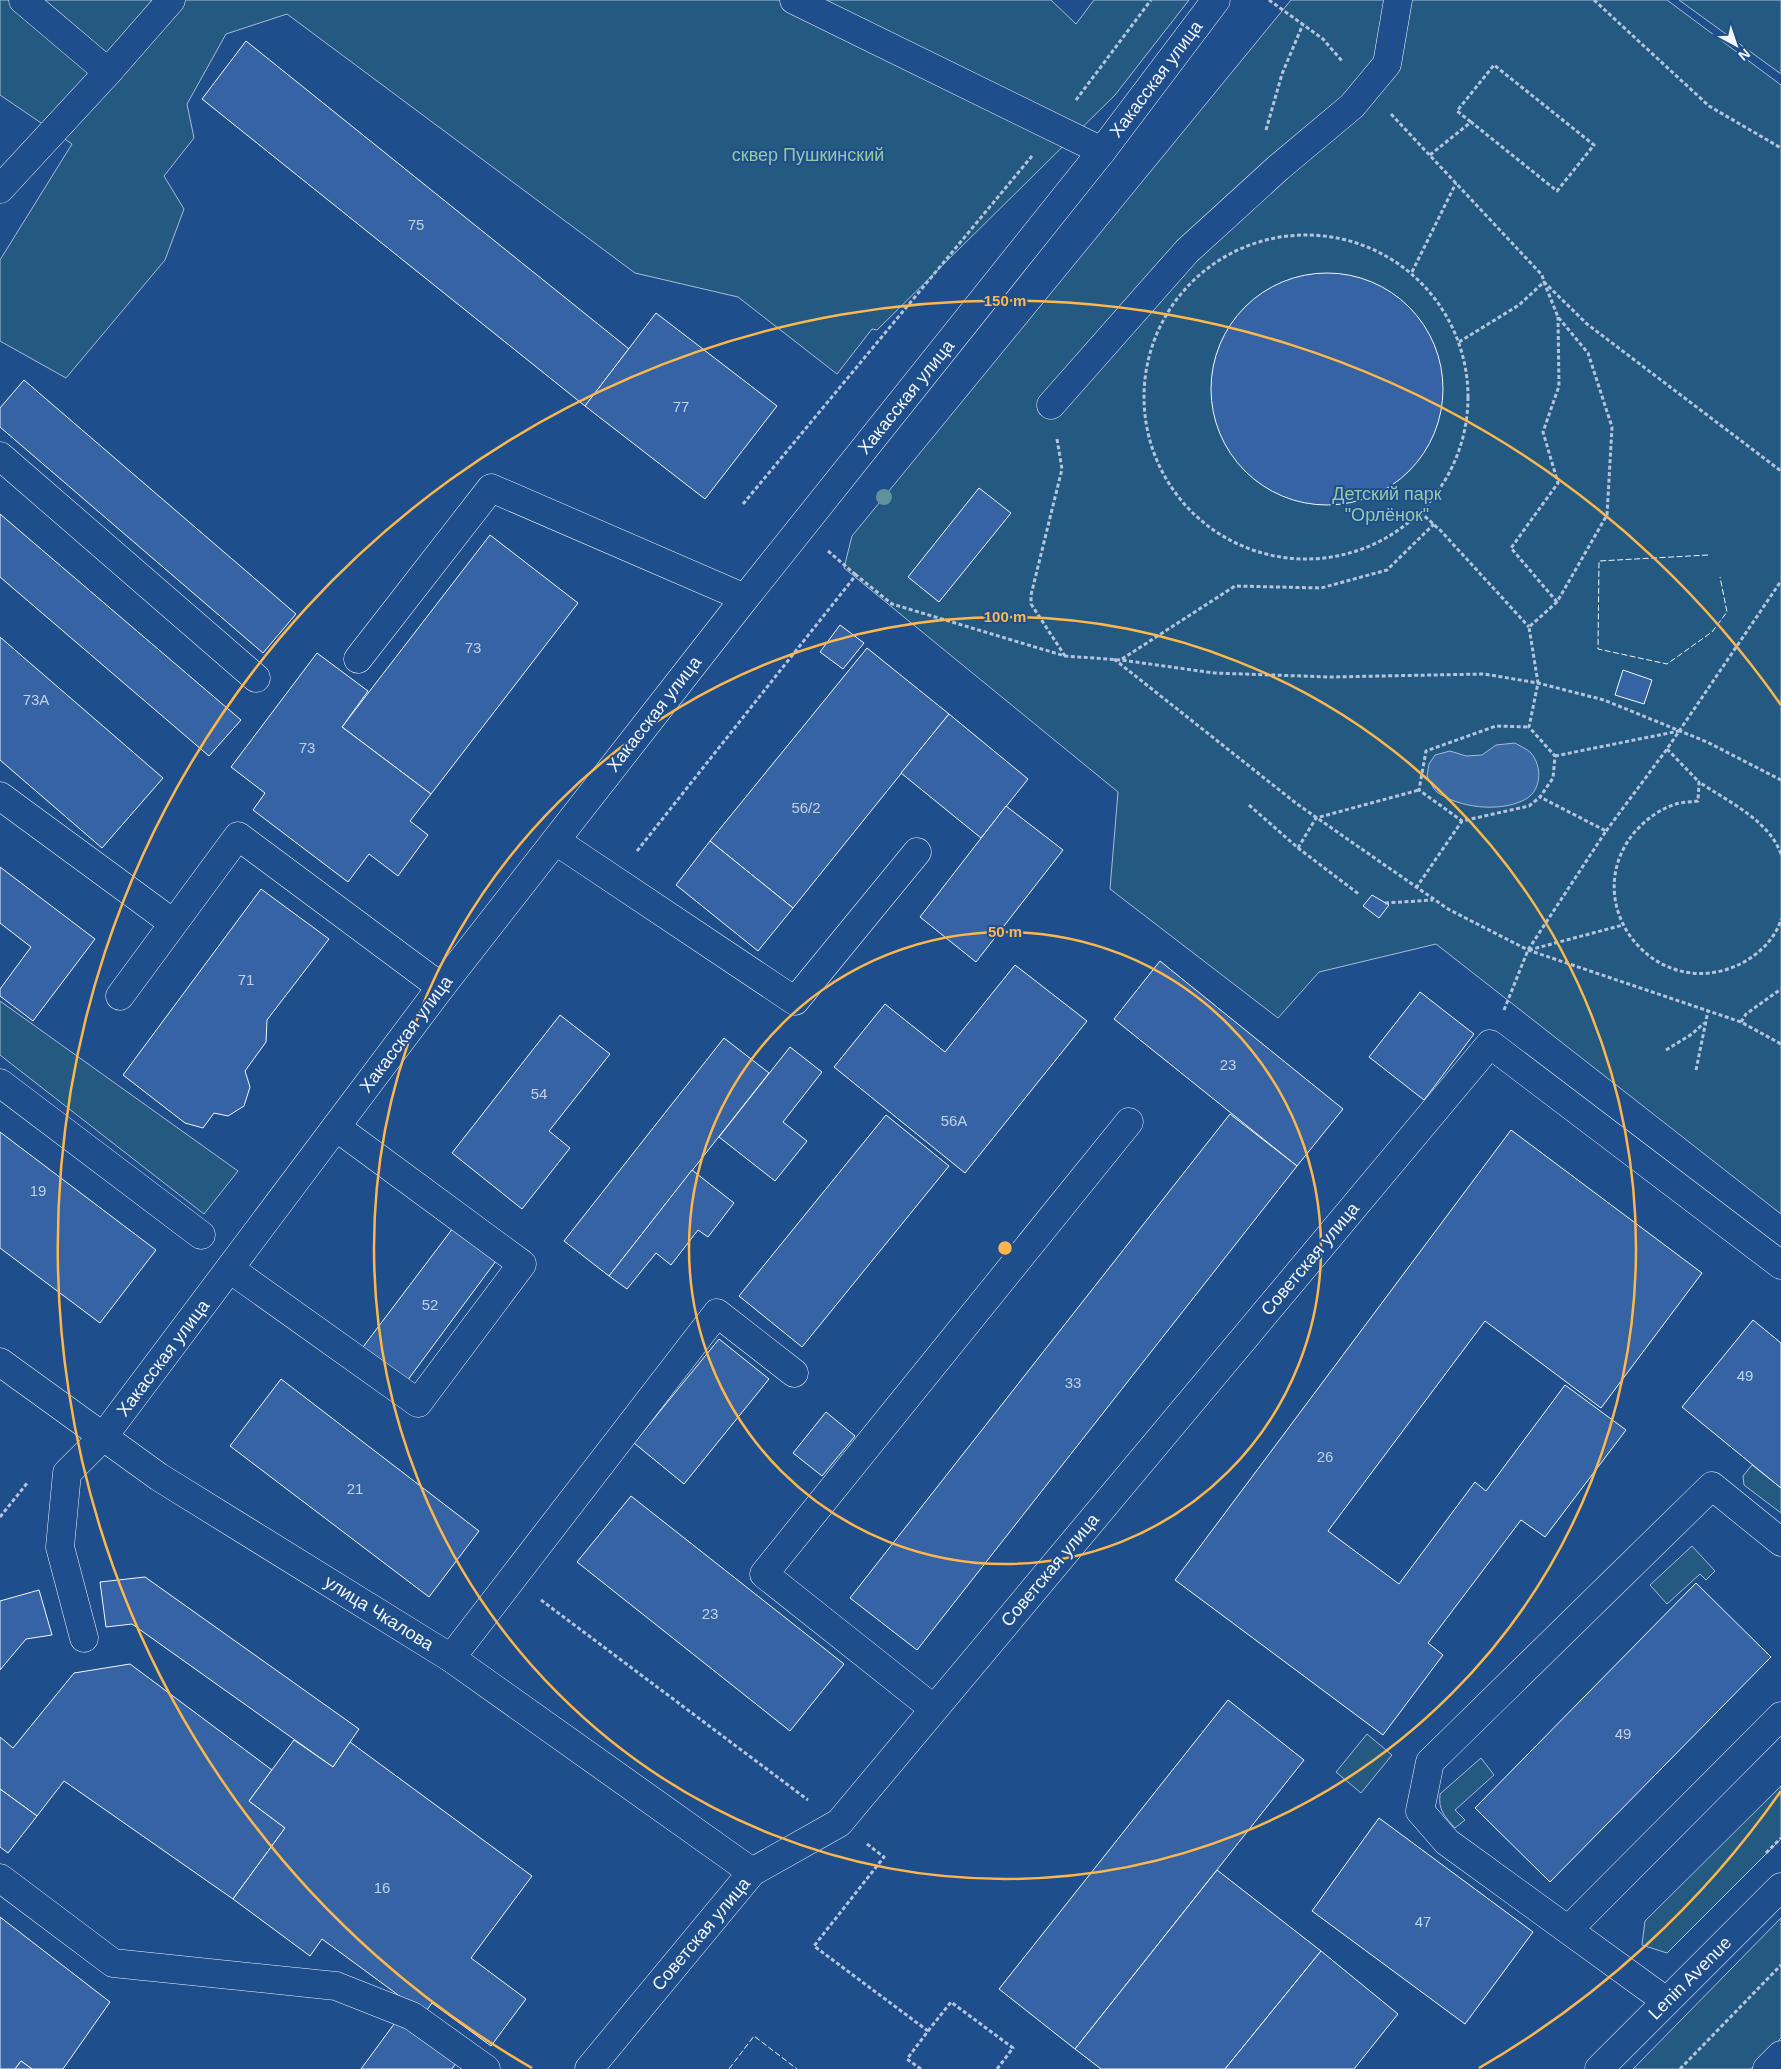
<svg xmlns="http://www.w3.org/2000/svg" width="1781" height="2069" font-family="Helvetica,sans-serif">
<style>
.green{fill:#245a82;stroke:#a8bbd7}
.water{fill:#3b69a3;stroke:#a8bbd7}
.building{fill:#3563a3;stroke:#f2f6ff}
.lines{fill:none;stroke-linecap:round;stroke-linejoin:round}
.minor-casing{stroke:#f2f6ff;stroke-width:29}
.path{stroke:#b3c4dc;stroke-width:3;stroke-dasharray:4 2.5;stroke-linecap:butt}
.minor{stroke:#1f4e8c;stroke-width:28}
.fence{stroke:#f2f6ff;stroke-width:1;stroke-dasharray:6 2.5;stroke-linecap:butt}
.tree{fill:#61919a}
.ring{fill:none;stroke:#ffb74d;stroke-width:2.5}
.labels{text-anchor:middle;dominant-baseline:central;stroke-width:4;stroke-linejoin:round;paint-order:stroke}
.number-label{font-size:15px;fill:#c3d1e8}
.street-label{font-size:18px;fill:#f2f6ff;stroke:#1f4e8c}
.park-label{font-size:18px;fill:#97c8a6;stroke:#1f4e8c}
.centre{fill:#ffb74d;stroke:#1f4e8c;stroke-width:2.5}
.ring-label{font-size:15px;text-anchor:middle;font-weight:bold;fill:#ffb74d;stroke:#1f4e8c;stroke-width:4;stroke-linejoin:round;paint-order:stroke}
</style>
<rect width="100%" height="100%" fill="#1f4e8c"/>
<g class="green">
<polygon points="0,0 1051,0 1076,24 1094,0 1189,0 1115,95 877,330 872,329 837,374 738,297 635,273 287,14 226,34 187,104 194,138 164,176 184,209 165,260 66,378 0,341 0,260 72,144 0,95"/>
<polygon points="1291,0 1667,0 1781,85 1781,1214 1436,944 1319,972 1278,1018 1110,889 1118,792 844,568 852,536"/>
<polygon points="1679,0 1781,0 1781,74"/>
<polygon points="0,1001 238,1171 204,1214 0,1055"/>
<polygon points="1752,1465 1781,1488 1781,1513 1744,1485 1743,1476"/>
<polygon points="1692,1546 1715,1571 1706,1580 1700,1574 1667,1604 1650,1585"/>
<polygon points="1367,1734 1392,1755 1361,1793 1336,1772"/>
<path d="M1481,1758L1494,1775L1455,1810L1465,1820L1455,1828C1445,1817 1438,1810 1440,1794Z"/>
<polygon points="1781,1786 1781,1839 1667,1953 1642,1945 1645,1921"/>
<polygon points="1781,1918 1781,2038 1751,2069 1633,2069"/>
</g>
<path class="water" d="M1515,743C1520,746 1527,749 1531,753C1543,767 1542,793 1522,801C1498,812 1459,808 1437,792C1433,789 1430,781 1427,776L1429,764L1435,755L1450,751L1466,756L1482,755L1496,745Z"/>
<g class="building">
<polygon points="246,41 629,349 585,406 202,99"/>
<circle cx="1327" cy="389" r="116"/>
<polygon points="656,313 777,406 705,499 585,406"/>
<polygon points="24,380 296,614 263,653 0,427 0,408"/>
<polygon points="979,488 1011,513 939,602 908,577"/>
<polygon points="0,514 241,720 209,756 0,577"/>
<polygon points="490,535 578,603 431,794 342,727"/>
<polygon points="840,625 864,643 843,669 820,652"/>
<polygon points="0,637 163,778 102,848 0,760"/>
<polygon points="867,648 949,714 793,908 710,841"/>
<polygon points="317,653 368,691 342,727 431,794 410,821 428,835 398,876 369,854 348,882 253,810 265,793 231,767"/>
<polygon points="1623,670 1652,680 1644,704 1615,695"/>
<polygon points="949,714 1028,779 981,838 901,773"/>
<polygon points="1006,806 1063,850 976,962 920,917"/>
<polygon points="710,841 793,908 758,951 676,885"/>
<polygon points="0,867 95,939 33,1021 0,996 0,989 31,947 0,923"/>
<polygon points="261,889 329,939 267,1020 266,1042 245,1071 250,1087 244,1106 228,1116 214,1113 203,1128 185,1123 123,1075"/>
<polygon points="1372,895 1389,905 1379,918 1363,906"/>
<polygon points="1160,961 1343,1109 1297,1166 1114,1019"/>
<polygon points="1015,965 1087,1021 965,1173 834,1067 885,1004 945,1052"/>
<polygon points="1420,992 1474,1034 1424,1100 1369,1057"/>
<polygon points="560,1015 610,1054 549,1131 570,1148 522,1209 452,1153"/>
<polygon points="724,1038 769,1073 609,1276 564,1241"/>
<polygon points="790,1047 822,1072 783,1122 807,1141 775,1181 719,1137"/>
<polygon points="1230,1114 1297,1166 917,1650 850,1598"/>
<polygon points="886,1115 949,1166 802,1347 739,1296"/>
<polygon points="1511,1130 1702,1273 1601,1408 1485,1321 1328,1531 1399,1584 1475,1482 1486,1491 1565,1385 1626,1430 1545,1537 1521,1520 1428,1643 1443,1655 1383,1735 1175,1580"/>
<polygon points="0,1132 156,1250 100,1323 0,1248"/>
<polygon points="692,1170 734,1203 708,1237 698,1230 671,1265 656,1253 627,1289 609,1276"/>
<polygon points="453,1228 496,1261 407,1381 363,1347"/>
<polygon points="1753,1320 1781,1343 1781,1488 1682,1407"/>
<polygon points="719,1339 769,1379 684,1484 634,1443"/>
<polygon points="281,1379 479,1531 429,1597 230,1446"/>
<polygon points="826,1412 855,1436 822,1476 793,1453"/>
<polygon points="631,1496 844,1664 790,1731 577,1562"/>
<polygon points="145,1577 359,1729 333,1767 132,1624 106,1627 100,1582"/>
<polygon points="1696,1583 1771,1657 1550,1882 1475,1808"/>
<polygon points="39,1590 52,1635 26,1639 0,1670 0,1601"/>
<polygon points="130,1664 272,1770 249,1801 285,1828 233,1899 64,1781 37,1816 0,1789 0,1737 13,1748 74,1673"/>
<polygon points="1228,1700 1304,1760 1075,2049 999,1989"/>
<polygon points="294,1740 333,1767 350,1742 532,1876 471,1958 526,1999 491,2046 432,2003 424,2014 322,1939 310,1956 233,1899 285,1828 249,1801"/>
<polygon points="0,1789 37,1816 8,1853 0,1847"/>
<polygon points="1379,1818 1533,1932 1465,2024 1312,1911"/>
<polygon points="1217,1870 1321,1951 1225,2069 1101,2069 1075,2049"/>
<polygon points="0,1917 110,2002 63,2069 32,2069 21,2061 15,2069 0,2069"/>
<polygon points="1321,1951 1398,2014 1354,2069 1225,2069"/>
<polygon points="397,2020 456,2063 452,2069 361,2069"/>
<polygon points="21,2061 32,2069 15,2069"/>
</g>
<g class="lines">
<g class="minor-casing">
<g id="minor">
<polyline points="23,0 108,72"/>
<polyline points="794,0 1102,151"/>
<polyline points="0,189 108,72 171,0"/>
<polyline points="1051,405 1187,251 1278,168 1352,106 1387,64 1398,0"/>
<polyline points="0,456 256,678"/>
<polyline points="358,659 491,488 745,598"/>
<polyline points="0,796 173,923"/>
<polyline points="556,841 795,1001 917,852"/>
<polyline points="120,996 238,836 441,987"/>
<polyline points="0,1083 201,1235"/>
<polyline points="230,1269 418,1403 522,1264 336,1127"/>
<polyline points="0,1362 159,1477 451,1658 752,1872"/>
<polyline points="84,1638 60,1547 67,1473 103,1437 441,987 745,598 1102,151 1216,0"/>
<polyline points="451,1658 717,1313 794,1373"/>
<polyline points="934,1709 764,1574 1129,1122"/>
<polyline points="0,1878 113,1963 336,1986 412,2016 486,2069"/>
<polyline points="1569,1929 1781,1716"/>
<polyline points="1666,2001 1447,1842 1420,1811 1430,1762 1712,1486 1781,1542"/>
<polyline points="589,2069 752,1872 839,1823 1490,1044 1781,1265"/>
<polyline points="1599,2069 1781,1887"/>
<polyline points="1767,2069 1781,2055"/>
</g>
</g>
<g class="path">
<polyline points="1269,0 1323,39 1342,61"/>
<polyline points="1594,0 1709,106 1781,148"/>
<polyline points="1076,100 1151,0"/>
<polyline points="1391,114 1542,275 1544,282 1587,324 1781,471"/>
<polyline points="1266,130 1282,74 1303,24"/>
<polyline points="1430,155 1471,122 1557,191 1594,145 1494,65 1457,111 1471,122"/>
<circle cx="1306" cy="397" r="162"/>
<polyline points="1412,272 1456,183"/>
<polyline points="1459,342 1519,305 1544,282 1558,317 1588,353 1612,427 1607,515 1557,602 1529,627 1538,683 1529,727 1555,756 1553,778 1540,797 1529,806 1462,821 1419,790 1426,751 1496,726 1529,727"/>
<polyline points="1057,439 1062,469 1031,595 1031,604 1065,656"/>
<polyline points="743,504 1032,156"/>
<polyline points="1420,512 1441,531 1529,627"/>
<polyline points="828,551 856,575"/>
<polyline points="1557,602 1511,548 1558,483 1543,432 1559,386 1558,317"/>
<polyline points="1114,659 1297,804 1448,909 1528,950 1741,1022 1781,1044"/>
<polyline points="1122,659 1235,586 1321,588 1387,570 1434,524"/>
<polyline points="1667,749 1699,782"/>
<polyline points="1555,756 1679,731"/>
<polyline points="1249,805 1298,848 1360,895"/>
<polyline points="1606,831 1667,749 1781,581"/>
<polyline points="1298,848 1316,818 1419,790"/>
<polyline points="637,851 856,575 892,604 1065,656 1121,660 1214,673 1330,677 1484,674 1538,683 1604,700 1707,742 1781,780"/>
<path d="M1781,854C1769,820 1727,801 1699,782L1698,801C1691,802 1683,802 1676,804C1659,809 1644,821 1633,834C1577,906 1656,1003 1738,965C1756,957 1776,939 1781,919"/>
<polyline points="1416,888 1462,821"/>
<polyline points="1385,903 1433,900"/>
<polyline points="1529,950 1623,925"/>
<polyline points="1504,1010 1528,950 1606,831 1540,797"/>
<polyline points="1741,1022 1746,1014 1781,989"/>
<polyline points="1666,1050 1692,1034 1704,1023"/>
<polyline points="1696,1070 1708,1011"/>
<polyline points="0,1517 28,1482"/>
<polyline points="541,1600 808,1800"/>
<polyline points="867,1844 884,1857 814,1946 928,2031 907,2059 921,2069"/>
<polyline points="1766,1853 1781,1838"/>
<polyline points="928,2031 951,2002 1013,2048 997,2069"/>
<polyline points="1680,2069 1781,1965"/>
</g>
<use href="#minor" class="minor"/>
<g class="fence">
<polyline points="1708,555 1599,561 1598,649 1667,664 1712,632 1727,612 1720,577"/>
<polyline points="729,2069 754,2036 797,2069"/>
</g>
</g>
<circle class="tree" cx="884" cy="497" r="8"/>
<g class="ring">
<circle cx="1005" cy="1248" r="316"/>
<circle cx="1005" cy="1248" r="631"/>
<path d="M1781 1791A947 947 0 0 1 1479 2068M532 2068A947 947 0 1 1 1781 705"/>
</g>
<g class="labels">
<g class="number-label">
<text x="416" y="224">75</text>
<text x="681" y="406">77</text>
<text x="473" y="647">73</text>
<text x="36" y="699">73А</text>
<text x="307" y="747">73</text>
<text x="806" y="807">56/2</text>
<text x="246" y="979">71</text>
<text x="1228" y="1064">23</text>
<text x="539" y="1093">54</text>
<text x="954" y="1120">56А</text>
<text x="38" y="1190">19</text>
<text x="430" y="1304">52</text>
<text x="1745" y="1375">49</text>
<text x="1073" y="1382">33</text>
<text x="1325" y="1456">26</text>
<text x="355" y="1488">21</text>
<text x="710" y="1613">23</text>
<text x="1623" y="1733">49</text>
<text x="382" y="1887">16</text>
<text x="1423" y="1921">47</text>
</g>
<g class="street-label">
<text transform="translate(1156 79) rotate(-53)">Хакасская улица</text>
<text transform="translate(906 397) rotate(-51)">Хакасская улица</text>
<text transform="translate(654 714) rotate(-52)">Хакасская улица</text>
<text transform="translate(406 1034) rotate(-53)">Хакасская улица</text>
<text transform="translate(1310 1259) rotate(-50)">Советская улица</text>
<text transform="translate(163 1358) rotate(-53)">Хакасская улица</text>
<text transform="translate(1050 1570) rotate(-50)">Советская улица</text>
<text transform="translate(379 1613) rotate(32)">улица Чкалова</text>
<text transform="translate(701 1934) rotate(-50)">Советская улица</text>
<text transform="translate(1690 1978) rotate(-45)">Lenin Avenue</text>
</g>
<g class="park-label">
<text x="808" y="155">сквер Пушкинский</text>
<text x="1387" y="494">Детский парк<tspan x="1387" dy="21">"Орлёнок"</tspan></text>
</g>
</g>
<circle cx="1005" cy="1248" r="8" class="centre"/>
<g class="ring-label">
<text x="1005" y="306">150 m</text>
<text x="1005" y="622">100 m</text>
<text x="1005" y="937">50 m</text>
</g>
<g transform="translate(1736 45) rotate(140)" stroke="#1f4e8c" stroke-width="4" paint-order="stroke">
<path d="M0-4L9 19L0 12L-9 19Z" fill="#f2f6ff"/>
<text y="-8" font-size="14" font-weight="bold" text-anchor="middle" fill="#f2f6ff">N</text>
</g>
</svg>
